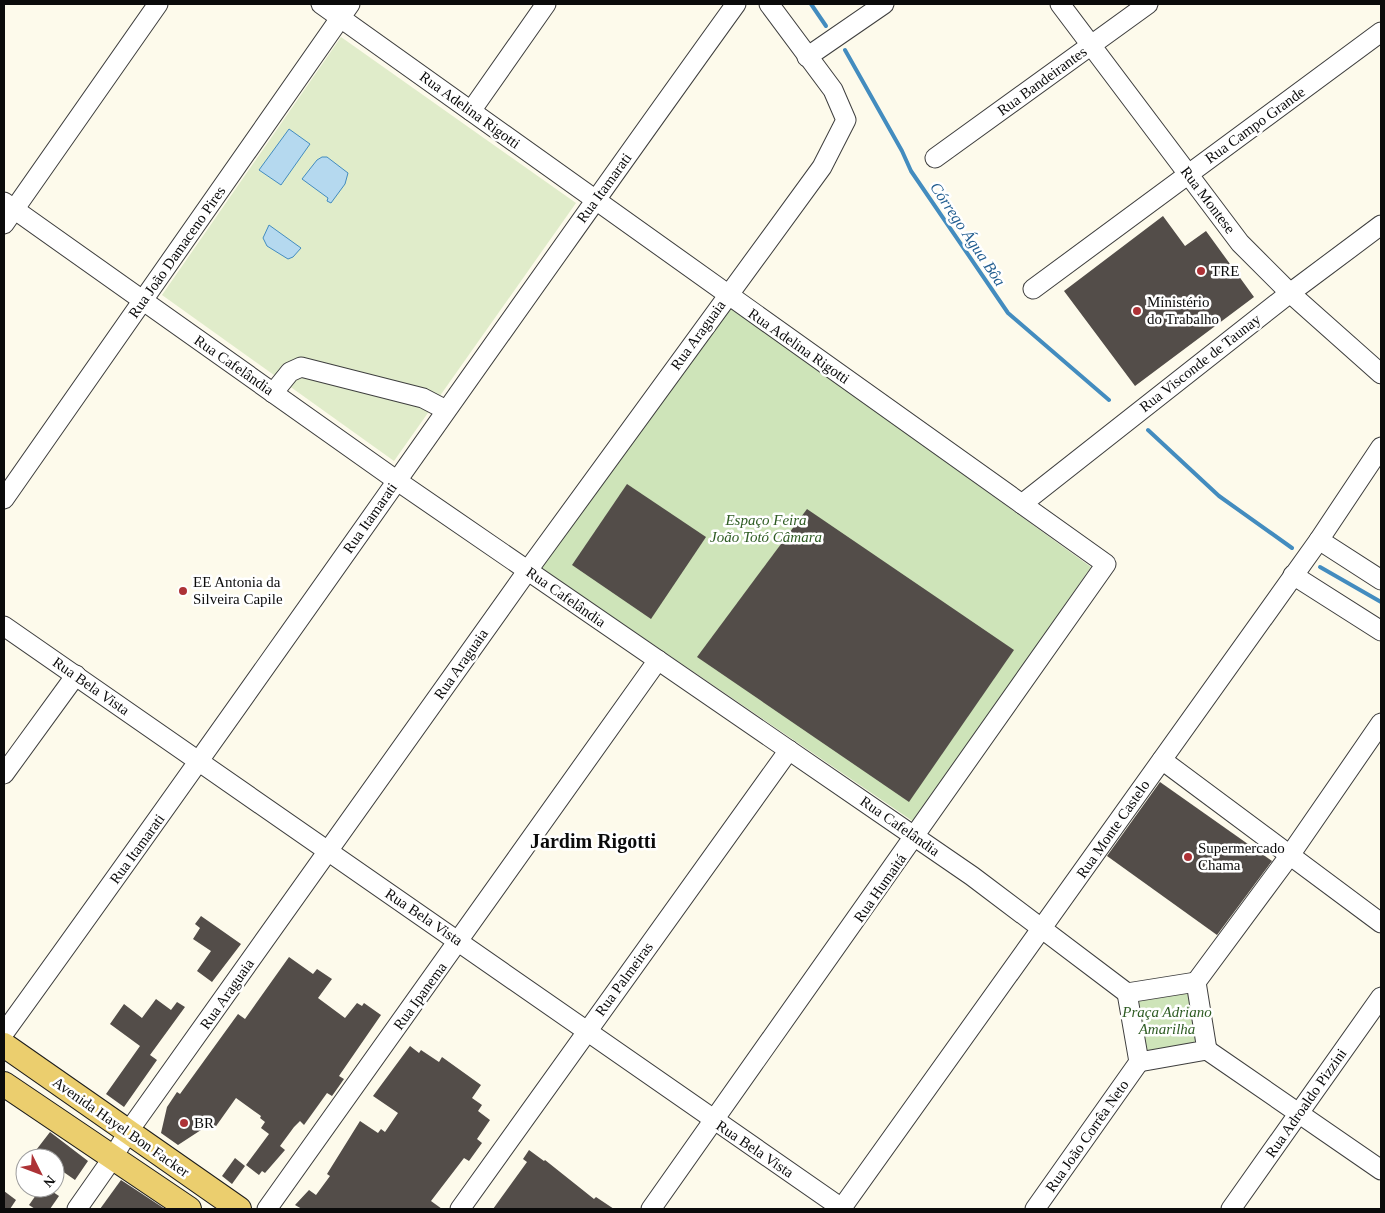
<svg xmlns="http://www.w3.org/2000/svg" width="1385" height="1213" font-family="'Times New Roman',serif">
<style>
.green{fill:#cee4b9}
.pitch{fill:#e0ecca}
.water{fill:#b5d9ef;stroke:#438cbf}
.lines{fill:none;stroke-linecap:round;stroke-linejoin:round}
.stream{stroke:#438cbf;stroke-width:4}
.building{fill:#534d49}
.minor-casing{stroke:#3e3e3e;stroke-width:21}
.major-casing{stroke:#1c1c1c;stroke-width:26}
.minor{stroke:#fff;stroke-width:19}
.major{stroke:#ebce6e;stroke-width:24}
.poi-dot{fill:#ad3236;stroke:#fff;stroke-width:2}
.labels{text-anchor:middle;dominant-baseline:central;stroke-width:5;stroke-linejoin:round;paint-order:stroke}
.street-label{font-size:15px;fill:#0b0b0b;stroke:#fff}
.poi-label{font-size:15px;fill:#0b0b0b;stroke:#fff;text-anchor:start}
.park-label{font-size:15px;font-style:italic;fill:#2e5c23;stroke:#fff}
.water-label{font-size:16px;font-style:italic;fill:#225e90;stroke:#fff}
.district-label{font-size:20px;font-weight:bold;fill:#0b0b0b;stroke:#fff}
</style>
<rect width="100%" height="100%" fill="#fdfaeb"/>
<g class="green">
<polygon points="729,305 1091,567 914,822 541,568"/>
<polygon points="1192,984 1203,1047 1142,1058 1131,995"/>
</g>
<polygon class="pitch" points="341,37 576,203 394,461 162,295"/>
<g class="water">
<polygon points="289,129 310,144 281,185 259,170"/>
<polygon points="322,157 327,157 348,173 345,184 331,203 327,201 328,198 302,179 317,160"/>
<polygon points="269,225 301,248 293,257 288,259 267,246 263,238"/>
</g>
<g class="lines">
<g class="stream">
<polyline points="811,4 826,26"/>
<polyline points="845,50 902,151 911,171 1008,313 1109,400"/>
<polyline points="1148,430 1219,496 1292,548"/>
<polyline points="1320,567 1381,602"/>
</g>
</g>
<g class="building">
<polygon points="1163,216 1185,246 1206,231 1254,297 1135,386 1064,291"/>
<polygon points="627,484 706,537 651,619 572,565"/>
<polygon points="807,509 1014,650 909,802 697,657"/>
<polygon points="1160,782 1272,861 1217,935 1107,856"/>
<polygon points="201,916 241,944 212,982 197,971 211,951 193,939 200,928 195,924"/>
<polygon points="289,957 313,974 317,969 332,979 318,998 345,1018 357,1003 362,1006 364,1003 381,1015 341,1073 339,1076 344,1079 332,1096 327,1093 304,1125 300,1121 294,1127 280,1146 285,1150 265,1173 262,1171 259,1175 246,1165 269,1134 261,1128 265,1122 260,1118 261,1116 236,1098 214,1129 205,1123 201,1130 178,1145 161,1133 167,1107 177,1092 180,1094 238,1014 245,1019"/>
<polygon points="156,999 171,1010 177,1002 185,1007 150,1055 157,1060 124,1107 106,1094 140,1046 110,1024 124,1004 142,1018"/>
<polygon points="410,1046 419,1053 421,1050 439,1062 442,1057 481,1085 472,1098 482,1105 478,1111 490,1120 477,1139 482,1143 469,1161 464,1158 431,1201 442,1209 302,1209 295,1205 309,1190 316,1195 330,1176 327,1174 360,1121 378,1133 381,1129 385,1132 398,1113 373,1096"/>
<polygon points="50,1132 88,1161 75,1180 55,1166 55,1158 30,1158"/>
<polygon points="529,1150 544,1161 545,1160 594,1199 596,1197 614,1209 493,1209 527,1162 523,1159"/>
<polygon points="235,1158 245,1166 232,1184 222,1176"/>
<polygon points="121,1180 165,1209 100,1209"/>
<polygon points="41,1188 47,1188 59,1196 50,1209 35,1209 29,1205"/>
<polygon points="4,1191 16,1200 10,1209 4,1209"/>
</g>
<g class="lines">
<g class="minor-casing">
<g id="minor">
<polyline points="321,4 1106,564 651,1209"/>
<polyline points="1060,4 1240,243 1290,293 1381,374"/>
<polyline points="807,57 884,4"/>
<polyline points="471,111 546,4"/>
<polyline points="935,158 1148,4"/>
<polyline points="4,202 396,480 972,876 1127,993"/>
<polyline points="4,224 158,4"/>
<polyline points="1033,289 1381,32"/>
<polyline points="273,393 290,372 301,367 423,398 446,410"/>
<polyline points="4,499 350,4"/>
<polyline points="1022,504 1290,293 1381,225"/>
<polyline points="1319,540 1381,580"/>
<polyline points="1293,575 1381,631"/>
<polyline points="4,626 843,1209"/>
<polyline points="1162,760 1381,923"/>
<polyline points="4,774 76,675"/>
<polyline points="1196,982 1290,855 1381,723"/>
<polygon points="1196,982 1207,1050 1139,1062 1127,993"/>
<path d="M4,1033C251,692 490,345 736,4"/>
<polyline points="1207,1050 1381,1170"/>
<polyline points="77,1209 112,1159 128,1132 528,570 822,167 846,120 833,90 769,4"/>
<polyline points="267,1209 658,660"/>
<polyline points="460,1209 789,750"/>
<polyline points="841,1209 1319,540 1381,447"/>
<polyline points="1035,1209 1139,1062"/>
<polyline points="1231,1209 1381,997"/>
</g>
</g>
<g class="major-casing">
<g id="major">
<polyline points="4,1045 239,1209"/>
<polyline points="4,1084 189,1209"/>
</g>
</g>
<use href="#minor" class="minor"/>
<use href="#major" class="major"/>
</g>
<g class="poi-dot">
<circle cx="1201" cy="271" r="5"/>
<circle cx="1137" cy="311" r="5"/>
<circle cx="183" cy="591" r="5"/>
<circle cx="1188" cy="857" r="5"/>
<circle cx="184" cy="1123" r="5"/>
</g>
<g class="labels">
<g class="street-label">
<text transform="translate(1042 81) rotate(-36)">Rua Bandeirantes</text>
<text transform="translate(470 110) rotate(36)">Rua Adelina Rigotti</text>
<text transform="translate(1255 125) rotate(-36)">Rua Campo Grande</text>
<text transform="translate(604 188) rotate(-54)">Rua Itamarati</text>
<text transform="translate(1208 200) rotate(53)">Rua Montese</text>
<text transform="translate(177 252) rotate(-55)">Rua João Damaceno Pires</text>
<text transform="translate(698 335) rotate(-54)">Rua Araguaia</text>
<text transform="translate(799 346) rotate(35)">Rua Adelina Rigotti</text>
<text transform="translate(1200 363) rotate(-38)">Rua Visconde de Taunay</text>
<text transform="translate(234 365) rotate(35)">Rua Cafelândia</text>
<text transform="translate(370 518) rotate(-55)">Rua Itamarati</text>
<text transform="translate(566 597) rotate(35)">Rua Cafelândia</text>
<text transform="translate(461 664) rotate(-55)">Rua Araguaia</text>
<text transform="translate(91 686) rotate(35)">Rua Bela Vista</text>
<text transform="translate(900 826) rotate(35)">Rua Cafelândia</text>
<text transform="translate(1113 829) rotate(-55)">Rua Monte Castelo</text>
<text transform="translate(137 849) rotate(-54)">Rua Itamarati</text>
<text transform="translate(880 888) rotate(-55)">Rua Humaitá</text>
<text transform="translate(424 917) rotate(34)">Rua Bela Vista</text>
<text transform="translate(624 979) rotate(-54)">Rua Palmeiras</text>
<text transform="translate(227 994) rotate(-55)">Rua Araguaia</text>
<text transform="translate(420 996) rotate(-54)">Rua Ipanema</text>
<text transform="translate(1306 1103) rotate(-55)">Rua Adroaldo Pizzini</text>
<text transform="translate(121 1127) rotate(35)">Avenida Hayel Bon Facker</text>
<text transform="translate(1087 1136) rotate(-55)">Rua João Corrêa Neto</text>
<text transform="translate(755 1149) rotate(34)">Rua Bela Vista</text>
</g>
<g class="poi-label">
<text x="1211" y="271">TRE</text>
<text x="1147" y="302">Ministério<tspan x="1147" dy="17">do Trabalho</tspan></text>
<text x="193" y="582">EE Antonia da<tspan x="193" dy="17">Silveira Capile</tspan></text>
<text x="1198" y="848">Supermercado<tspan x="1198" dy="17">Chama</tspan></text>
<text x="194" y="1123">BR</text>
</g>
<g class="park-label">
<text x="766" y="520">Espaço Feira<tspan x="766" dy="17">João Totó Câmara</tspan></text>
<text x="1167" y="1012">Praça Adriano<tspan x="1167" dy="17">Amarilha</tspan></text>
</g>
<g class="water-label">
<text transform="translate(968 234) rotate(56)">Córrego Água Bôa</text>
</g>
<g class="district-label">
<text x="593" y="841">Jardim Rigotti</text>
</g>
</g>
<rect width="1385" height="1213" fill="none" stroke="#0b0b0b" stroke-width="10"/>
<g transform="translate(40 1173) rotate(132)"><circle r="24" fill="#ffffff" stroke="#9d9d9d"/>
<path d="M0-4L9 19L0 12L-9 19Z" fill="#ad3236"/>
<text y="-8" font-size="14" font-weight="bold" text-anchor="middle" fill="#0b0b0b">N</text>
</g>
</svg>
